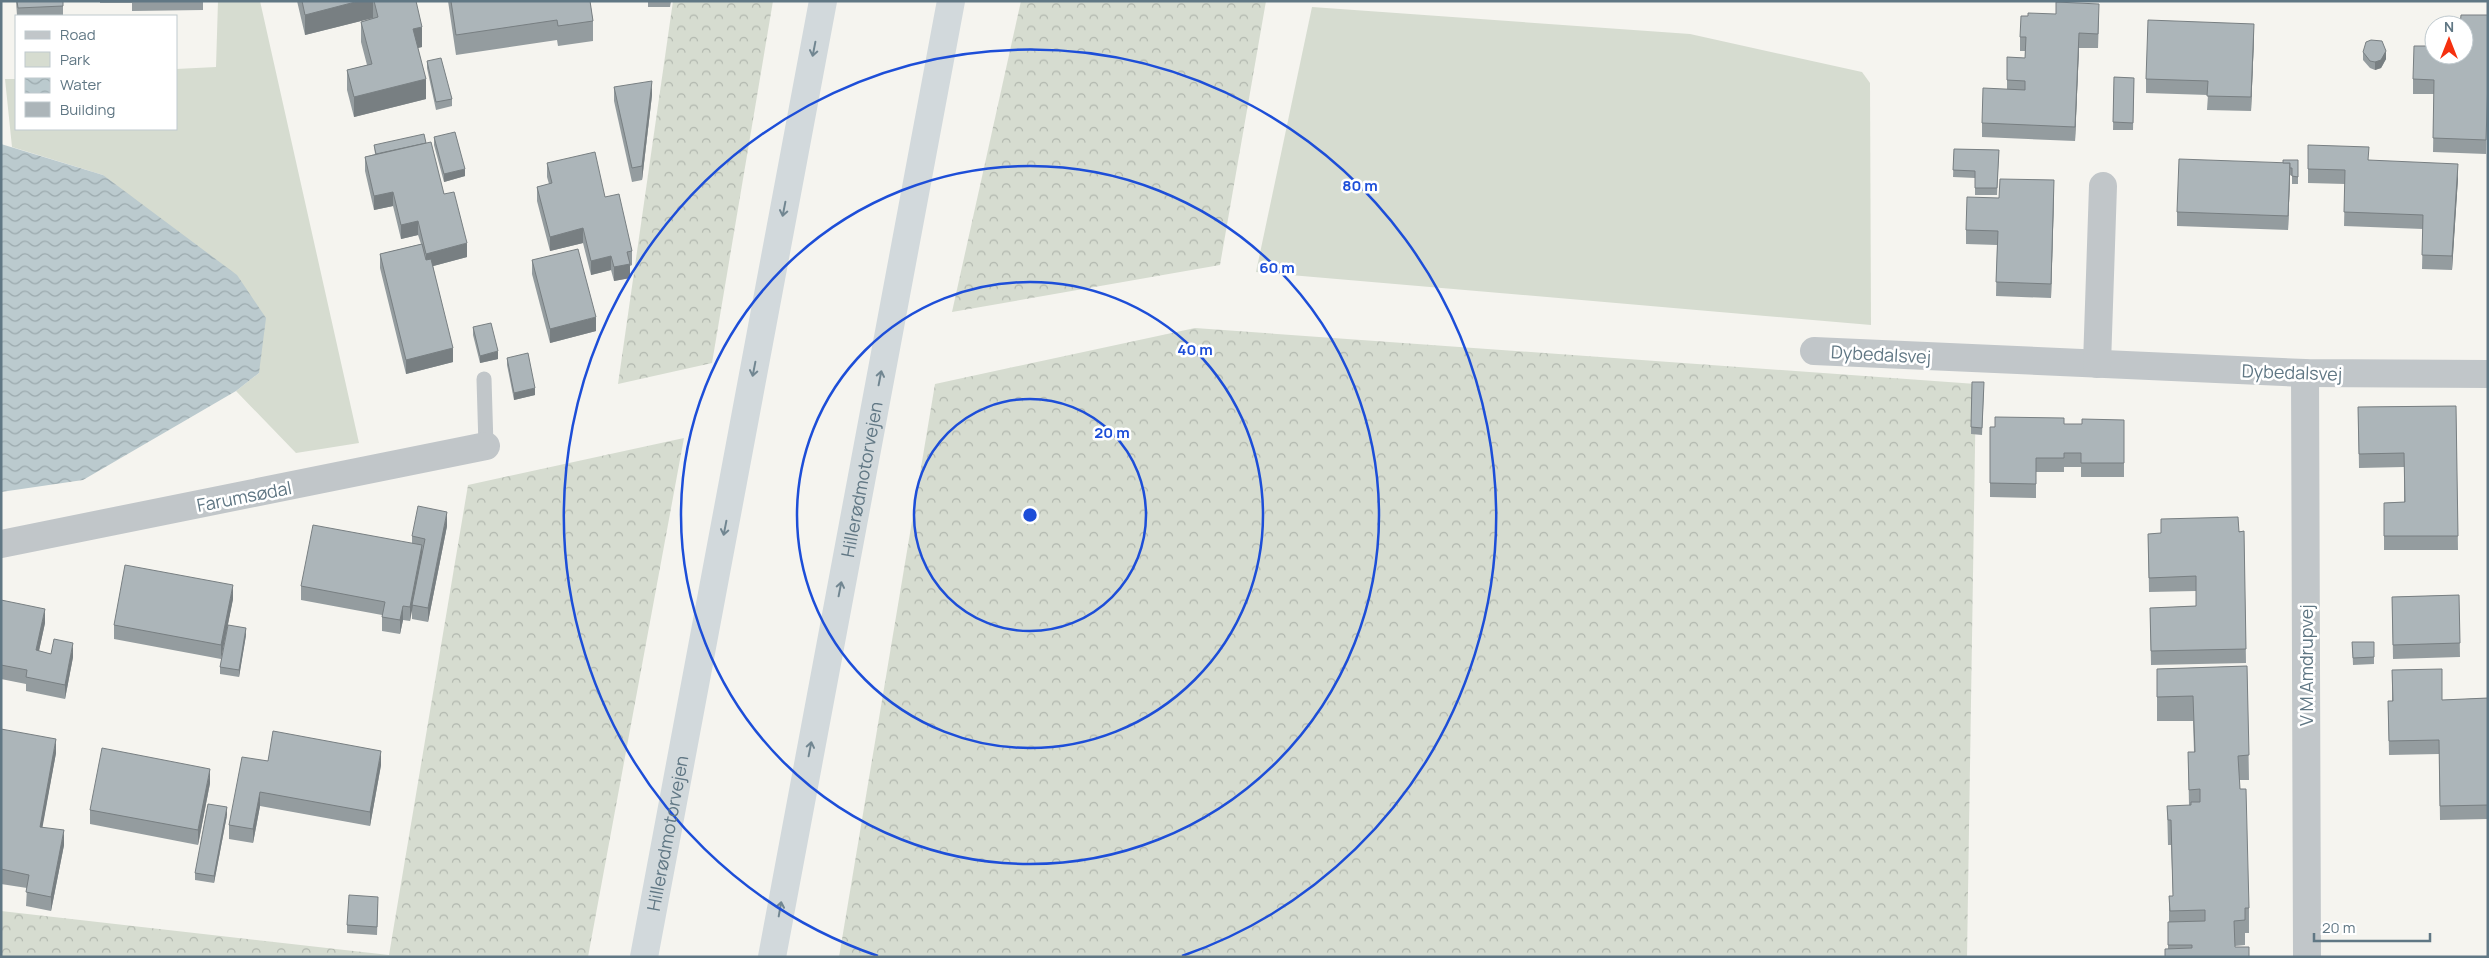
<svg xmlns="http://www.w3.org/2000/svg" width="2489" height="958" font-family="Manrope,sans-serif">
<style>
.green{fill:#d6dcd0}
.forest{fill:url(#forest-crowns)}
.water{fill:url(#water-waves)}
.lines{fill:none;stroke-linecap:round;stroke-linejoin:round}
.service{stroke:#c1c6c9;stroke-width:15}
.minor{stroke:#c1c6c9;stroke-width:28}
.motorway{stroke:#d2d9dc;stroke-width:28}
.wall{fill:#949c9f}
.shaded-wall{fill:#787f82}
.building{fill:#acb5b9;stroke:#787f82}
.oneway{stroke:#718691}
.ring{fill:none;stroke:#1d4ed8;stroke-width:2.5}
.labels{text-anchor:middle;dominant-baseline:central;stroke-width:5;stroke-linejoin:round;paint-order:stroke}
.street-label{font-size:18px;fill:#607784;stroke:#fff}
.centre{fill:#1d4ed8;stroke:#fff;stroke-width:2.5}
.ring-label{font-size:15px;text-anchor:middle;font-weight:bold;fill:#1d4ed8;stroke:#fff;stroke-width:5;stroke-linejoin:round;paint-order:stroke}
</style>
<defs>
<pattern id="forest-crowns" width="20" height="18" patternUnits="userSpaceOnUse" patternTransform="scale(1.25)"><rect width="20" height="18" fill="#d6dcd0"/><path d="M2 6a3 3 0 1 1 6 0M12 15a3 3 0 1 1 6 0" fill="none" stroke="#b1b7ae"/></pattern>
<pattern id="water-waves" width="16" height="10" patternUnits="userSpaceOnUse" patternTransform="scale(1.25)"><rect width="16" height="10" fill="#bbcace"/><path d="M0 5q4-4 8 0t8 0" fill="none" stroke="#9ba9ad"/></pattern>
</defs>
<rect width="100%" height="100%" fill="#f5f4ef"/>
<g class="green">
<polygon points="218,1 260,1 359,443 296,453 236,391 259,373 103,175 12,147 5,79 16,79 16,129 176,129 176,69 216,67"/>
<polygon points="1312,7 1690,34 1862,72 1870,83 1871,325 1256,272"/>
</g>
<g class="forest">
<polygon points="673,1 773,1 712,363 618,384"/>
<polygon points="1021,1 1266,1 1220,265 952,312"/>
<polygon points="1195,328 1976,384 1967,957 839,957 935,384"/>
<polygon points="684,438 588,957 1,957 1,911 389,955 468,485"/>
</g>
<polygon class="water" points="1,144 103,175 237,275 266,318 259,373 236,391 83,480 1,492"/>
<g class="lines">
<polyline class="service" points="484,379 486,446"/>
<g class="minor">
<polyline points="1814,351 2305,373 2488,374"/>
<polyline points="2097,364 2103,186"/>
<polyline points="2305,373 2307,957"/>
<polyline points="1,544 486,446"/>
</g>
<g class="motorway">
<path id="s1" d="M644,957L823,1"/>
<path id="s2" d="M772,957L951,1"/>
</g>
</g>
<g class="wall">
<polygon points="16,1 63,1 63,16 17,16"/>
<polygon points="100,1 203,1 203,10 132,11 132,3 100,3"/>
<polygon points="297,1 416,1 422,47 418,48 426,99 354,117 347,90 347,70 367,65 361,42 361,22 373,18 305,35"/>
<polygon points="448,1 590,1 593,21 593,41 558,46 557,40 456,55"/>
<polygon points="648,1 671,1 670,7 648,7"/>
<polygon points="2488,15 2486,154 2433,152 2434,94 2413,94 2413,79 2464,55"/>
<polygon points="2099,18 2098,48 2079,48 2075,141 1982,137 1982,123 2007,89 2007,57 2025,58 2025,51 2020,51 2020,37"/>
<polygon points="2254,38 2251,111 2207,110 2208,95 2146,93 2146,79"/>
<polygon points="2363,52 2386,59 2381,68 2375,70 2370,68 2363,60"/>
<polygon points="427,61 452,99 452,106 436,110 427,68"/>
<polygon points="2114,77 2134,78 2133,130 2113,130"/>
<polygon points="614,87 652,95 642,180 632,182 614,101"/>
<polygon points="434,137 465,176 444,182 434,145"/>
<polygon points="426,143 444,194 467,257 433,266 453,362 406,374 380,268 380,254 421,244 418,235 401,239 393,206 374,210 365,171 365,157 375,154 374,145"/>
<polygon points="2308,145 2369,160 2458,178 2452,270 2422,269 2423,229 2344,226 2345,184 2308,183"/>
<polygon points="1954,149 1999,150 1997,195 1975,195 1975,178 1953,177"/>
<polygon points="2298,160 2298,184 2292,184 2292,176 2290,175 2288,230 2177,226 2177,212 2283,163"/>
<polygon points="547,163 605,197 632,251 632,265 630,266 630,278 614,281 611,270 591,275 583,243 550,251 537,201 537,187 549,184 547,177"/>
<polygon points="2054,195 2051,298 1996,296 1997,245 1966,244 1966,230 1999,198"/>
<polygon points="532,260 596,331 550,343 532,274"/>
<polygon points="473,327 498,359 480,363 473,335"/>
<polygon points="507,358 535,395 514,400 507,365"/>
<polygon points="1984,389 1982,435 1971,434 1971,427"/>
<polygon points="2456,406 2458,550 2384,550 2384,503 2404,502 2404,467 2359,468 2358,407"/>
<polygon points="2124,420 2124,477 2081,477 2081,467 2064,467 2064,472 2036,472 2036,498 1990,497 1990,427 2064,424 2082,424"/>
<polygon points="447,526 428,622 412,619 412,606 410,621 403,620 400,634 382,631 382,615 301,600 301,586 412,544 412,536"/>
<polygon points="2244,531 2246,663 2151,665 2150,608 2196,606 2196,591 2149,592 2148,534"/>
<polygon points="2459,595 2460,657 2393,659 2392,597"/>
<polygon points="233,599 221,659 114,639 114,625"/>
<polygon points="1,600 45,623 39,651 51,654 73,657 65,699 26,691 26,684 1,679"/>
<polygon points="246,635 239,677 220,674 220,667"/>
<polygon points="2352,642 2374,642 2374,664 2353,665"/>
<polygon points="2247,666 2249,780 2239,780 2249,908 2249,933 2245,933 2245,945 2235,946 2235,947 2168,949 2168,922 2169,922 2169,896 2173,896 2171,845 2168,845 2167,806 2189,806 2188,752 2194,752 2193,721 2157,721 2157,669"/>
<polygon points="2392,670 2442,700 2488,698 2488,819 2440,820 2439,754 2389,755 2388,701 2392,701"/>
<polygon points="1,729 56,753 42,827 64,845 51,911 26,906 27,888 1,884"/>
<polygon points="268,761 381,765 370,826 260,806 253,843 229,839 229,825"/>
<polygon points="210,783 198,845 90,824 90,810"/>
<polygon points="227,815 214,883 195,880 195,873"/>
<polygon points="378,904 377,935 347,933 347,925"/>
</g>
<g class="shaded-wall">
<polygon points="359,1 373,1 373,18 305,35 305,15"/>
<polygon points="2254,24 2254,38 2251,111 2251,97"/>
<polygon points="422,27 422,47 413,49 413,29"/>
<polygon points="2079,33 2079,48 2075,141 2075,127"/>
<polygon points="2386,51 2386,59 2381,68 2375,70 2375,62"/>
<polygon points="426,79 426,99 354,117 354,97"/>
<polygon points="652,81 652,95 642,180 642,166"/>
<polygon points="2290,163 2290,177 2288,230 2288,216"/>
<polygon points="2458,164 2458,178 2452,270 2452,256"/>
<polygon points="465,169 465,176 444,182 444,174"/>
<polygon points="2054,180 2054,195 2051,298 2051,284"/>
<polygon points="393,192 393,206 374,210 374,196"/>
<polygon points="418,221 418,235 401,239 401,225"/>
<polygon points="583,228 583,243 550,251 550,237"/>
<polygon points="467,243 467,257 426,268 426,254"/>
<polygon points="611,256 611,270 591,275 591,261"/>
<polygon points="630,264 630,278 614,281 614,267"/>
<polygon points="596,317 596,331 550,343 550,329"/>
<polygon points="453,348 453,362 406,374 406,360"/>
<polygon points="498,351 498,359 480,363 480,356"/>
<polygon points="535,388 535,395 514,400 514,393"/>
<polygon points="447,512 447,526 428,622 428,608"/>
<polygon points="422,545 422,559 410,621 410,607"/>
<polygon points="233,585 233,599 221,659 221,645"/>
<polygon points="403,606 403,620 400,634 400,620"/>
<polygon points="45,609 45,623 36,664 36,650"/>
<polygon points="246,628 246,635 239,677 239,670"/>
<polygon points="73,643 73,657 65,699 65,685"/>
<polygon points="56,739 56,753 40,841 40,827"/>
<polygon points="381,751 381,765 370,826 370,812"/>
<polygon points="210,769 210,783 198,845 198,830"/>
<polygon points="260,792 260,806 253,843 253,829"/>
<polygon points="227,807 227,815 214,883 214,876"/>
<polygon points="64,830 64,845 51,911 51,897"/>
</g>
<g class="building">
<polygon points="17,1 63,1 63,6 18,8"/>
<polygon points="302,1 359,1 305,15"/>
<polygon points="374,1 416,1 422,27 413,29 426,79 354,97 347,70 372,64 361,22 378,17"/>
<polygon points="451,1 590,1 593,21 558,26 557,20 456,35"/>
<polygon points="2056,2 2099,4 2098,34 2079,33 2075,127 1982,123 1983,88 2025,90 2025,81 2007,80 2007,57 2025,58 2026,37 2020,37 2021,16 2028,16 2028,13 2056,14"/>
<polygon points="2461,15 2488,15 2488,79 2486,140 2433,138 2434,80 2413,79 2414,46 2434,46 2434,55 2464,55 2464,25 2460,25"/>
<polygon points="2148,20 2254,24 2251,97 2207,96 2208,81 2146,79"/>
<polygon points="2371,40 2382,41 2386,51 2381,60 2375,62 2370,61 2363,52 2366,42"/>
<polygon points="441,58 452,99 436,102 427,61"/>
<polygon points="2114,77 2134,78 2133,123 2113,122"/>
<polygon points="652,81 642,166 632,168 614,87"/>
<polygon points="455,132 465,169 444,174 434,137"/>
<polygon points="424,134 426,143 376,154 374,145"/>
<polygon points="431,142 444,194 454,192 467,243 426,254 418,221 401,225 393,192 374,196 365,157"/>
<polygon points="2308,145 2369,147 2368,160 2458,164 2452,256 2422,255 2423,215 2344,212 2345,170 2308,169"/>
<polygon points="1954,149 1999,150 1997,188 1975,188 1975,171 1953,170"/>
<polygon points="595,152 605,197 619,194 632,251 627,252 630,264 614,267 611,256 591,261 583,228 550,237 537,187 552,183 547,163"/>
<polygon points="2179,159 2290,163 2288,216 2177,212"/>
<polygon points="2283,160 2298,160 2298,177 2292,176 2292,168 2290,168 2290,163 2283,163"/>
<polygon points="2000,179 2054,180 2051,284 1996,282 1998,231 1966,230 1967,197 1999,198"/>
<polygon points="422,244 426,260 431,259 453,348 406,360 380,254"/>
<polygon points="578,249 596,317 550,329 532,260"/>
<polygon points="491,323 498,351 480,356 473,327"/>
<polygon points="528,353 535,388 514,393 507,358"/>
<polygon points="1972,382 1984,382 1982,428 1971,427"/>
<polygon points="2456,406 2458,536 2384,536 2384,503 2405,502 2404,453 2359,454 2358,407"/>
<polygon points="1995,417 2064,418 2064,424 2082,424 2082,419 2124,420 2124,463 2081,463 2081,453 2064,453 2064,458 2036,458 2036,484 1990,483 1990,427 1995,427"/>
<polygon points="418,506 447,512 428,608 412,605 425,539 412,536"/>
<polygon points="2238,517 2239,532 2244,531 2246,649 2151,651 2150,608 2196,606 2196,576 2149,578 2148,534 2161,533 2161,519"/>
<polygon points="313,525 422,545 410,607 403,606 400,620 382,617 385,602 301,586"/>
<polygon points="125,565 233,585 221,645 114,625"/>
<polygon points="2459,595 2460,643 2393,645 2392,597"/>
<polygon points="1,600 45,609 36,650 51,654 54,639 73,643 65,685 26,677 27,670 1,665"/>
<polygon points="228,625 246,628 239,670 220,667"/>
<polygon points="2352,642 2374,642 2374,657 2353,658"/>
<polygon points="2247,666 2249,755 2238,756 2240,789 2246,789 2249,908 2245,908 2245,920 2234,921 2235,947 2249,947 2249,957 2165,957 2165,949 2192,948 2192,945 2168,945 2168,922 2205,921 2205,910 2170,911 2169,896 2173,896 2171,820 2168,820 2167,806 2191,805 2191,802 2200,802 2200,789 2189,790 2188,752 2195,752 2193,696 2157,697 2157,669"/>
<polygon points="2442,669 2442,700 2488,698 2488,805 2440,806 2439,740 2389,741 2388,701 2393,701 2392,670"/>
<polygon points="1,729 56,739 40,827 64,830 51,897 26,892 29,875 1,869"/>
<polygon points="273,731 381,751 370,812 260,792 253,829 229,825 242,757 268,761"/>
<polygon points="102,748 210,769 198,830 90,810"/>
<polygon points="208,804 227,807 214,876 195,873"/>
<polygon points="349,895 378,897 377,927 347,925"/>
</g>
<defs><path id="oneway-shaft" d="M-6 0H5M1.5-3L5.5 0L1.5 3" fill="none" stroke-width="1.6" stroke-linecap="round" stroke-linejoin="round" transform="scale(1.25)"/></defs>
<g class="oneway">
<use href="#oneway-shaft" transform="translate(814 49) rotate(101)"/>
<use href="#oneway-shaft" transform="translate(784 209) rotate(101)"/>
<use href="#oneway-shaft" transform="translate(754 369) rotate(101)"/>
<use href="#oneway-shaft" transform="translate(880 378) rotate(-79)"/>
<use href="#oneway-shaft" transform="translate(725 528) rotate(101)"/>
<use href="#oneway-shaft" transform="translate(840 589) rotate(-79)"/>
<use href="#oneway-shaft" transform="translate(810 749) rotate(-79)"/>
<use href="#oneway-shaft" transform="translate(780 909) rotate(-80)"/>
</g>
<g class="ring">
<circle cx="1030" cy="515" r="116"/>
<circle cx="1030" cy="515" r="233"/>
<circle cx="1030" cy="515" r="349"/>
<path d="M878 956A466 466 0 1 1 1182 956"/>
</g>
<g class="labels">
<g class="street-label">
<text transform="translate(1881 354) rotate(3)">Dybedalsvej</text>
<text transform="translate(2292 372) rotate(2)">Dybedalsvej</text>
<text stroke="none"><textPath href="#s2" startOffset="486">Hillerødmotorvejen</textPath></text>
<text transform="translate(244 496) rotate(-11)">Farumsødal</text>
<text transform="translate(2306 665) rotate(-90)">V M Amdrupvej</text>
<text stroke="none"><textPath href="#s1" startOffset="126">Hillerødmotorvejen</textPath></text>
</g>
</g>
<circle cx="1030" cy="515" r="8" class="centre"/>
<g class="ring-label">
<text x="1360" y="191">80 m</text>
<text x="1277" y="273">60 m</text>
<text x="1195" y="355">40 m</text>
<text x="1112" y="438">20 m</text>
</g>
<rect width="2489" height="958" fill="none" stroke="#607784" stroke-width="5"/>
<rect x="15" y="15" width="162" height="115" fill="#ffffff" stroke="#bfc9ce"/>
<rect x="25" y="31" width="25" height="8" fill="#c1c6c9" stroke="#bfc9ce"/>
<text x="60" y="40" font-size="15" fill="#607784">Road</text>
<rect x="25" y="52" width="25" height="15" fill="#d6dcd0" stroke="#bfc9ce"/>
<text x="60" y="65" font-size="15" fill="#607784">Park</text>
<rect x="25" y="78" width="25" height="15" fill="url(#water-waves)" stroke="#bfc9ce"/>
<text x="60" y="90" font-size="15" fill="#607784">Water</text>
<rect x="25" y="102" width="25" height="15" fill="#acb5b9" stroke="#bfc9ce"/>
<text x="60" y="115" font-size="15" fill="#607784">Building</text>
<g transform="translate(2449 40)"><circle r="24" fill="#ffffff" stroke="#bfc9ce"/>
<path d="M0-4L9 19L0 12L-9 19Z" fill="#f5300f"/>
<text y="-8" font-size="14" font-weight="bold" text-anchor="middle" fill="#607784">N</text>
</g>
<path d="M2314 933v8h116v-8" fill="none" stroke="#607784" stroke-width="2.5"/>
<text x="2322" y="933" font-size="15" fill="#607784" stroke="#ffffff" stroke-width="4" paint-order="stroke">20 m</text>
</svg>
